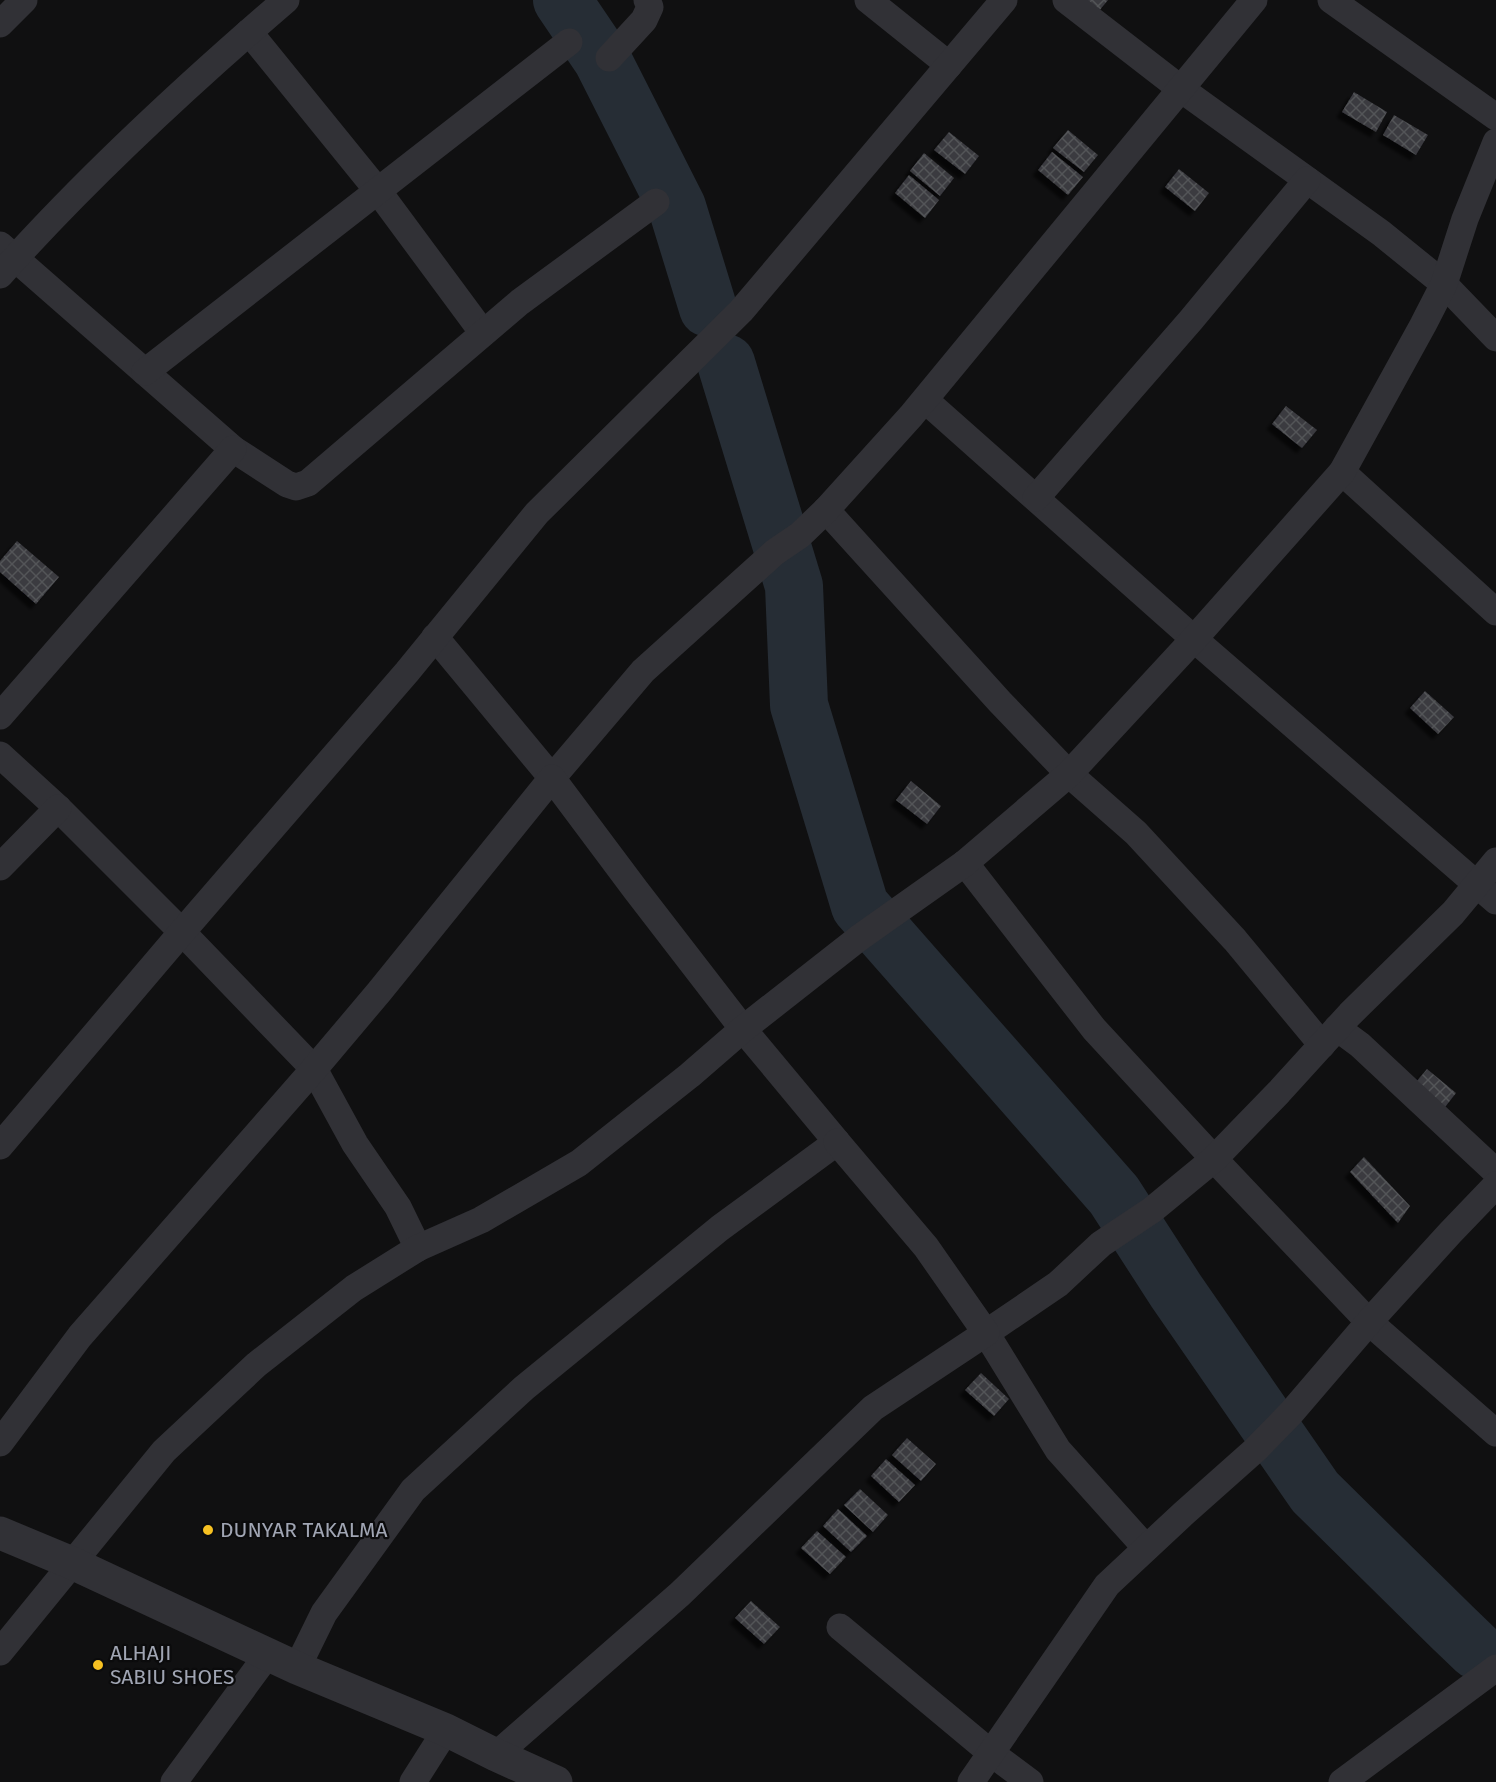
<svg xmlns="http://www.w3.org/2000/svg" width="1496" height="1782" font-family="'Fira Sans',sans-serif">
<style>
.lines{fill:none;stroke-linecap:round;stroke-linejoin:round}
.river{stroke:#262d35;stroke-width:58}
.building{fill:url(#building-cross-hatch);filter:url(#shadow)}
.minor{stroke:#313136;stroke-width:27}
.tertiary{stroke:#313136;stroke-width:33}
.poi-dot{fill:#f7c122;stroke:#0b0b0c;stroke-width:2}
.labels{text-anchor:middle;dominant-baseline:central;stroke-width:4.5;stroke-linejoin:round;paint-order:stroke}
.poi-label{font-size:21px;fill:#a0a5b3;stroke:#0b0b0c;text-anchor:start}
</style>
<defs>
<pattern id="building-cross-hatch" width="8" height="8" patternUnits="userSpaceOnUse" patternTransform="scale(1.5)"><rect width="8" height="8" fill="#3a3a3f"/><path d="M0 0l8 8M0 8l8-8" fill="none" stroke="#535458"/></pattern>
<filter id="shadow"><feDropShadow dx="-5.5" dy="5.5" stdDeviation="1.5" flood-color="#0009"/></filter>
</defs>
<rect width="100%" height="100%" fill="#101011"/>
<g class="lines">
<g class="river">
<polyline points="562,0 602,59 677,207 708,308"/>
<polyline points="726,363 794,586 799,705 860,906 1114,1195 1176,1291 1315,1492 1452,1627 1476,1650"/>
</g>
</g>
<g class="building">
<polygon points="1087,0 1108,0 1099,11"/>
<polygon points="1354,92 1387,112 1376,132 1342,112"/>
<polygon points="1394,115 1428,135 1416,155 1383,135"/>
<polygon points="1068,130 1098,155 1084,172 1053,148"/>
<polygon points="949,132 979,156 965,174 934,150"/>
<polygon points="1052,152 1083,177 1068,195 1038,170"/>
<polygon points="924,153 954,178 940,196 910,171"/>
<polygon points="1179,169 1209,193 1195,211 1165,187"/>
<polygon points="909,175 939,200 925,218 895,193"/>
<polygon points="1286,406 1317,430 1302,448 1272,424"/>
<polygon points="17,541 59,577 36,604 0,572 0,561"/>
<polygon points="1425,691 1454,717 1438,734 1410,708"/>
<polygon points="911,781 941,806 927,824 896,800"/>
<polygon points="1427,1069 1456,1093 1442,1111 1412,1087"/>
<polygon points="1364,1157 1410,1206 1398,1223 1350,1172"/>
<polygon points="981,1373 1009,1399 994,1416 965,1390"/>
<polygon points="907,1438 936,1464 921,1481 892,1455"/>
<polygon points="886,1459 915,1485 899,1502 871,1476"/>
<polygon points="860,1489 888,1515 873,1532 844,1505"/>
<polygon points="838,1509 867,1536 851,1552 823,1526"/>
<polygon points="817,1531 846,1557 830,1574 801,1548"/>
<polygon points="751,1601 780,1627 764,1644 735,1618"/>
</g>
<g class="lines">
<g class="minor">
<polyline points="868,0 949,65"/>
<polyline points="1066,0 1181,89 1381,233 1444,284 1496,338"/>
<polyline points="1331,0 1496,117"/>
<polyline points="0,24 24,0"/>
<polyline points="249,32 378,191 483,333"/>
<polyline points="609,58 644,20 650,7 647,0"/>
<polyline points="0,245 233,449 287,484 296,487 308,483 520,302 656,202"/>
<path d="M0,275C88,176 186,86 286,0"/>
<polyline points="145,372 569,42"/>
<polyline points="925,400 1194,639 1496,901"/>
<polyline points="1342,472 1496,612"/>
<polyline points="1036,498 1191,320 1307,180"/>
<polyline points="826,510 1000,702 1069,774 1136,833 1235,940 1322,1045"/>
<polyline points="435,637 552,778 643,671 775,552 800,535 826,510 911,416 1254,0"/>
<polyline points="0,716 233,449"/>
<polyline points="0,755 58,808 182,932 314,1069 355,1144 398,1207 418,1248"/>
<polyline points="965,863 1094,1029 1214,1159 1369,1322 1496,1433"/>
<polyline points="0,867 58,808"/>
<polyline points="1337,1028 1360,1045 1496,1172"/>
<polyline points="0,1146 182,932 407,672 537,513 741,311 1004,0"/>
<polyline points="0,1443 80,1336 314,1069 379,992 552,778 635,889 743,1029 837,1142 720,1228 524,1388 413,1490 324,1613 297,1668"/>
<polyline points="1146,1548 1058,1450 986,1333 1058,1284 1101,1244 1152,1210 1214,1159 1279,1092 1350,1014 1453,913 1496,861"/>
<polyline points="840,1627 991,1753 1030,1782"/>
<polyline points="0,1652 164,1451 256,1365 354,1288 418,1248 481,1220 579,1163 690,1075 743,1029 859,938 965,863 1069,774 1194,639 1342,472 1423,325 1444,284 1465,219 1496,142"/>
<polyline points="496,1755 680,1594 873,1408 986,1333 926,1247 837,1142"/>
<polyline points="174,1782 268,1654"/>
<polyline points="413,1782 446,1730"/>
<polyline points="971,1782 1107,1585 1183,1514 1255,1450 1291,1413 1369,1322 1450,1233 1496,1185"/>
<polyline points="1342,1782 1496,1668"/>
</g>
<polyline class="tertiary" points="0,1533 72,1563 297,1668 446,1730 496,1755 556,1782"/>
</g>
<g class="poi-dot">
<circle cx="208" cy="1530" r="6"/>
<circle cx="98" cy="1665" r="6"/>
</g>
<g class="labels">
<g class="poi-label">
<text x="220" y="1530">DUNYAR TAKALMA</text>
<text x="110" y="1653">ALHAJI<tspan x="110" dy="24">SABIU SHOES</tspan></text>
</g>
</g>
</svg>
